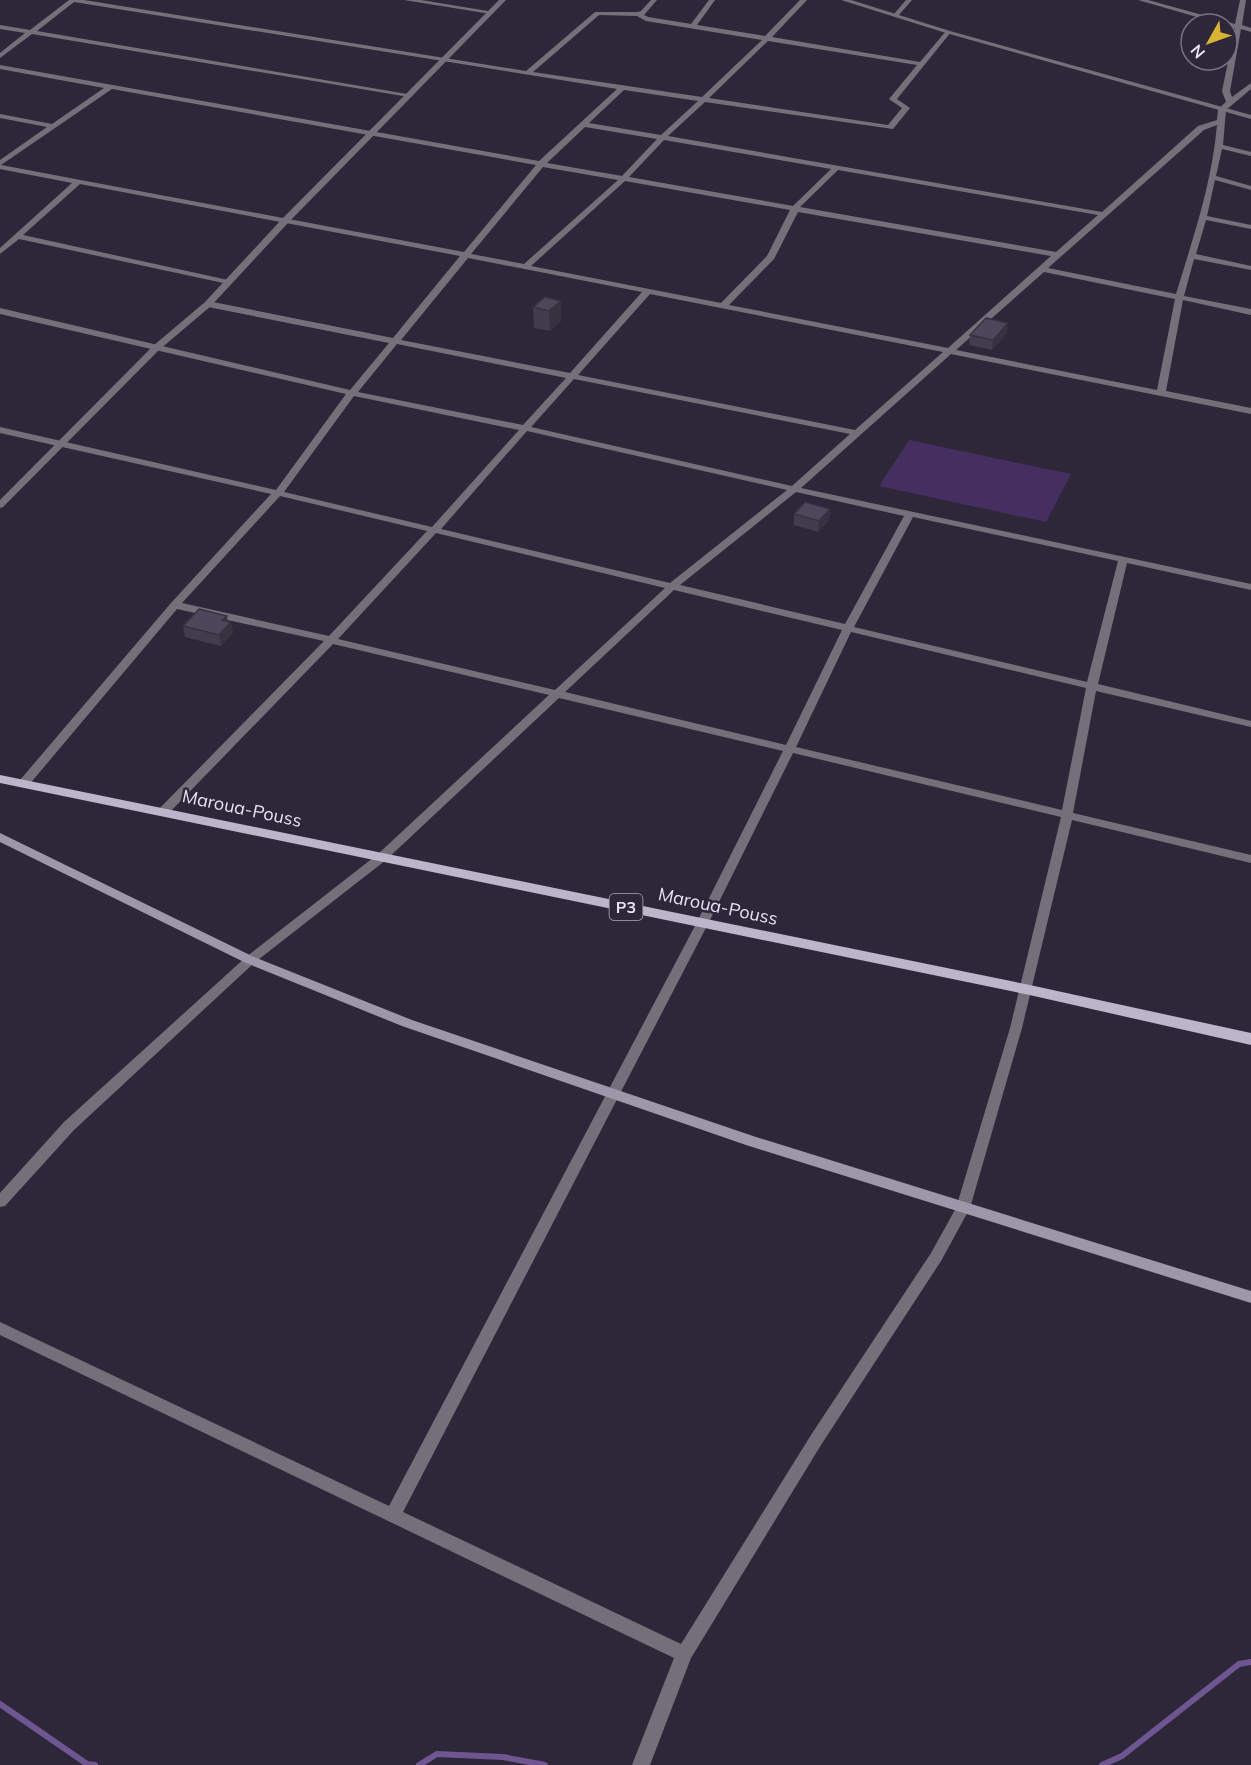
<svg xmlns="http://www.w3.org/2000/svg" width="1251" height="1765" font-family="Mulish,sans-serif">
<style>
.green{fill:#442f60}
.lines{fill:none;stroke-linecap:round;stroke-linejoin:round}
.stream{stroke:#6f5692;stroke-width:6}
.minor{fill:#74707a;fill-rule:evenodd}
.tertiary{fill:#74707a;fill-rule:evenodd}
.secondary{fill:#9d97a7;fill-rule:evenodd}
.primary{fill:#bdb5ca;fill-rule:evenodd}
.wall{fill:#433c4e}
.shaded-wall{fill:#373140}
.building{fill:#4e465b;stroke:#373140;stroke-width:1.5}
.labels{text-anchor:middle;dominant-baseline:central;stroke-width:5;stroke-linejoin:round;paint-order:stroke}
.shield{fill:#2e273a;stroke:#afaab9;stroke-width:1.5}
.shield-label{font-size:16px;font-weight:bold;fill:#e6e2ef}
.street-label{font-size:18px;fill:#e6e2ef;stroke:#2e273a}
</style>
<rect width="100%" height="100%" fill="#2e273a"/>
<polygon class="green" points="909,440 1071,474 1046,522 879,486"/>
<g class="lines">
<g class="stream">
<polyline points="0,1704 87,1764 95,1765"/>
<polyline points="419,1765 437,1754 503,1757 545,1765"/>
<polyline points="1102,1765 1122,1756 1239,1664 1251,1662"/>
</g>
<g class="minor">
<path d="M69,0H84L526,71L595,12H638L641,11L651,0H657L644,15L648,17L691,24L709,0H715L697,25L765,36L800,0H807L772,37L920,62L946,31L951,32L897,99L910,108L893,129L705,102L668,136L1102,212L1198,126L1217,120L1218,109L1226,102L1222,91L1235,28L1138,0H1148L1235,24L1240,0H1246L1242,25L1251,28V32L1241,29L1230,91L1232,97L1251,83V89L1226,110L1223,145L1251,152V156L1222,149L1216,176L1251,186V190L1215,180L1207,216L1251,225V229L1206,220L1196,254L1251,266V270L1194,259L1184,296L1251,309V315L1183,300L1166,391L1251,408V414L951,354L801,488L1251,584V590L1127,563L1098,684L1251,721V727L1096,691L1073,813L1251,855V863L1072,820L1022,1028L970,1208L941,1261L821,1445L691,1658L650,1765H632L674,1658L0,1335V1322L389,1506L697,922L783,751L559,698L386,860L254,963L74,1130L5,1206L0,1207V1193L64,1122L246,957L378,854L549,695L333,644L167,815L163,816L157,812L159,809L324,641L177,609L28,786H20L18,783L20,780L171,603L271,494L0,433V427L276,490L346,394L0,314V308L350,390L389,343L208,307L204,304L208,301L393,338L460,256L80,184L23,235L228,280L232,282L228,284L19,239L0,254V248L72,183L0,169V160L47,127L0,118V114L52,124L104,88L0,69V65L539,161L617,89L74,2L37,31L413,95L409,97L32,34L0,58V53L25,33L0,29V25L30,30ZM599,15L637,16L646,21L762,40L702,97L533,72ZM768,41L917,65L889,99L902,108L888,125L709,98ZM112,89L536,165L464,252L1,165ZM624,90L698,101L661,135L589,123ZM1217,125C1212,183 1193,238 1176,294L1048,268L1204,130ZM585,127L657,139L622,176L547,163ZM664,140L831,169L793,206L629,177ZM543,167L618,180L524,264L471,254ZM838,170L1098,215L1056,252L800,207ZM625,181L790,210L767,256L721,303L531,266ZM798,212L1051,256L948,348L729,305L774,259ZM468,258L642,292L570,373L401,340ZM1044,272L1175,299L1157,390L956,350ZM650,294L943,352L855,430L578,375ZM397,344L566,378L523,425L358,392ZM574,379L850,434L792,486L531,427ZM354,396L519,430L432,527L284,492ZM527,431L787,490L670,583L441,529ZM796,492L904,516L845,624L680,585ZM280,496L427,531L329,636L182,603ZM913,517L1118,561L1087,682L854,627ZM436,533L665,588L555,690L338,639ZM674,590L842,630L786,745L565,692ZM851,632L1086,688L1062,810L796,747ZM793,753L1061,817L1010,1028L956,1208L931,1253L811,1435L681,1644L403,1512L709,922Z"/>
<polygon points="404,0 421,0 494,12 491,14"/>
<polygon points="906,0 912,0 898,16 894,16 894,14"/>
</g>
<g class="tertiary">
<polygon points="499,0 506,0 287,224 211,306 159,350 3,507 0,508 0,500 153,346 205,302 281,220"/>
<polygon points="841,0 851,0 950,31 1251,115 1251,119 946,33"/>
</g>
<polygon class="secondary" points="0,833 254,957 412,1020 756,1137 1251,1291 1251,1303 746,1145 402,1026 246,963 0,842"/>
<polygon class="primary" points="0,775 1025,984 1251,1033 1251,1045 1025,994 0,783"/>
</g>
<g class="wall">
<polygon points="545,297 561,321 550,331 534,328 533,307"/>
<polygon points="1007,333 992,350 969,345 970,335"/>
<polygon points="830,509 829,520 818,532 794,525 794,514"/>
<polygon points="227,616 227,621 231,622 233,633 221,646 185,637 183,626"/>
</g>
<g class="shaded-wall">
<polygon points="561,301 561,321 550,331 549,311"/>
<polygon points="1008,323 1007,333 992,350 993,340"/>
<polygon points="830,509 829,520 818,532 819,521"/>
<polygon points="227,616 228,626 231,622 233,633 221,646 219,635 222,620"/>
</g>
<g class="building">
<polygon points="545,297 561,301 549,311 533,307"/>
<polygon points="986,318 1008,323 993,340 970,335"/>
<polygon points="805,502 830,509 819,521 794,514"/>
<polygon points="199,609 227,616 222,620 231,622 219,635 183,626"/>
</g>
<g class="labels">
<rect class="shield" x="609.5" y="894" width="33" height="26" rx="4.5"/>
<g class="shield-label">
<text x="626" y="907">P3</text>
</g>
<g class="street-label">
<text transform="translate(242 808) rotate(12)">Maroua-Pouss</text>
<text transform="translate(718 906) rotate(12)">Maroua-Pouss</text>
</g>
</g>
<g transform="translate(1209 42) rotate(230)"><circle r="28" fill="#2e273a" stroke="#787282" stroke-width="1.5"/>
<path d="M0-4.5L10 22L0 15L-10 22Z" fill="#d8b434"/>
<text y="-9" font-size="16" font-weight="bold" text-anchor="middle" fill="#e6e2ef">N</text>
</g>
</svg>
